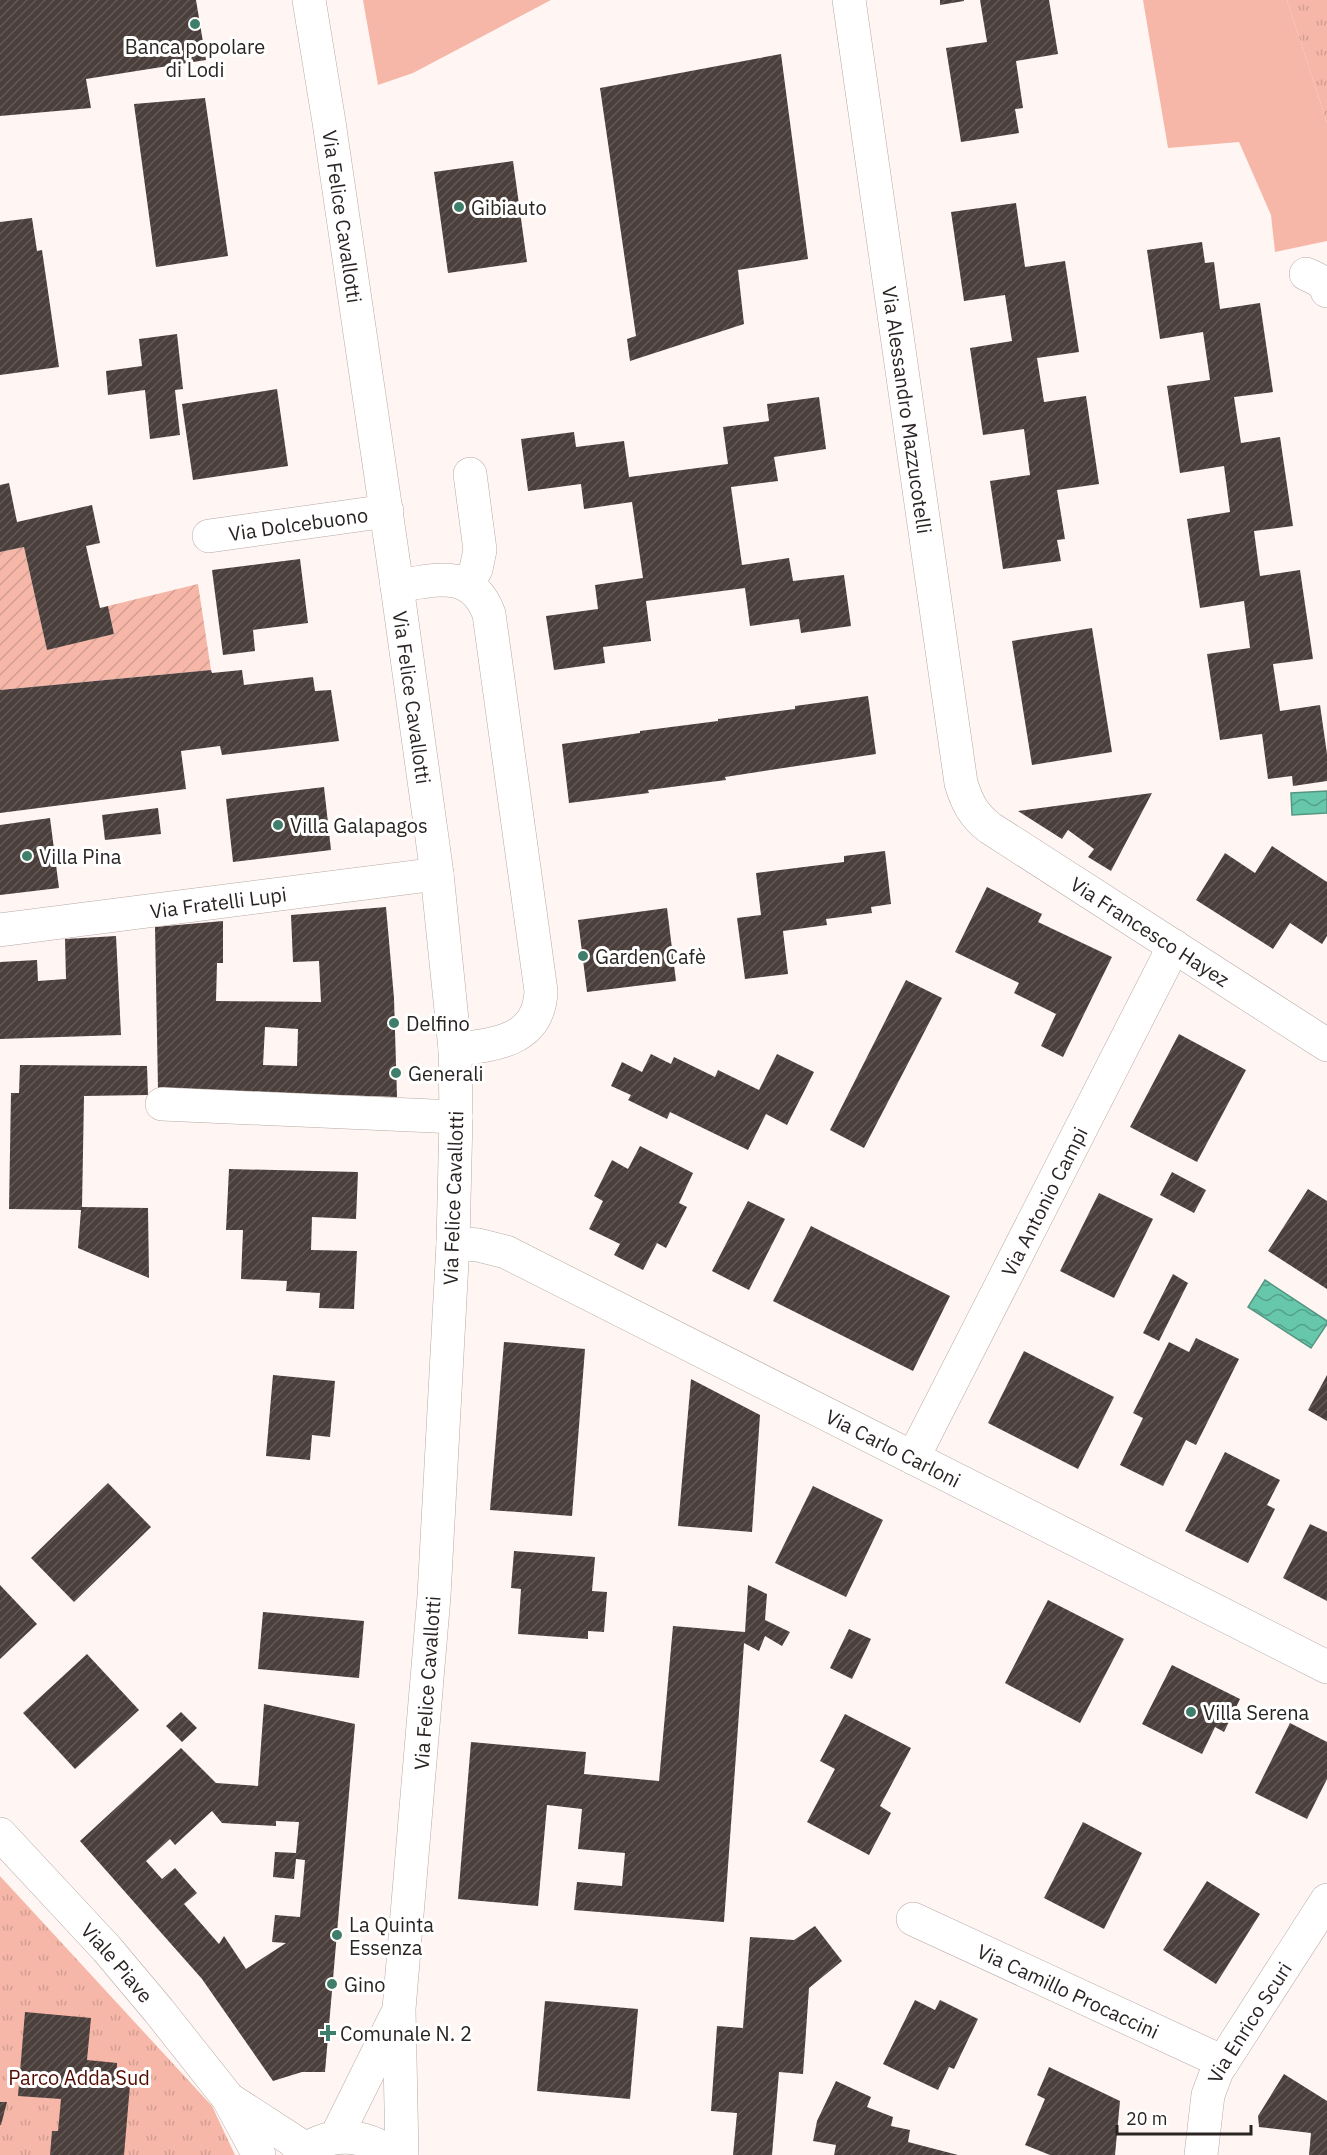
<svg xmlns="http://www.w3.org/2000/svg" width="1327" height="2155" font-family="'IBM Plex Sans',sans-serif">
<style>
.grass{fill:#f6b7a9}
.park{fill:url(#park-tufts)}
.garden{fill:url(#garden-furrows)}
.water{fill:url(#water-waves);stroke:#549682;stroke-width:1.5}
.building{fill:url(#building-hatch);fill-rule:evenodd}
.lines{fill:none;stroke-linecap:round;stroke-linejoin:round}
.minor-casing{stroke:#b7a9a5;stroke-width:34}
.minor{stroke:#fff;stroke-width:33}
.poi-dot{fill:#3f7e6b;stroke:#fff;stroke-width:2}
.labels{text-anchor:middle;dominant-baseline:central;stroke-width:6;stroke-linejoin:round;paint-order:stroke}
.poi-label{font-size:20px;fill:#2a2423;stroke:#fff;text-anchor:start}
.street-label{font-size:20px;fill:#2a2423;stroke:#fff}
.park-label{font-size:20px;fill:#540c01;stroke:#fff}
</style>
<defs>
<pattern id="park-tufts" width="24" height="20" patternUnits="userSpaceOnUse" patternTransform="scale(1.5)"><rect width="24" height="20" fill="#f6b7a9"/><path d="M3 7l-1-3M5 7V3M7 7l1-3M15 17l-1-3M17 17v-4M19 17l1-3" fill="none" stroke="#d39d91"/></pattern>
<pattern id="garden-furrows" width="10" height="10" patternUnits="userSpaceOnUse" patternTransform="scale(1.5)"><rect width="10" height="10" fill="#f6b7a9"/><path d="M-1 1l2-2M0 10L10 0M9 11l2-2" fill="none" stroke="#d39d91"/></pattern>
<pattern id="water-waves" width="16" height="10" patternUnits="userSpaceOnUse" patternTransform="scale(1.5)"><rect width="16" height="10" fill="#66c7ab"/><path d="M0 5q4-4 8 0t8 0" fill="none" stroke="#54a18b"/></pattern>
<pattern id="building-hatch" width="6" height="6" patternUnits="userSpaceOnUse" patternTransform="scale(1.5)"><rect width="6" height="6" fill="#4b3f3c"/><path d="M-1 1l2-2M0 6l6-6M5 7l2-2" fill="none" stroke="#625856"/></pattern>
</defs>
<rect width="100%" height="100%" fill="#fff6f3"/>
<g class="grass">
<polygon points="363,0 551,0 413,73 378,85"/>
<polygon points="1143,0 1287,0 1327,123 1327,241 1275,252 1271,215 1239,142 1168,148"/>
</g>
<g class="park">
<polygon points="1287,0 1327,0 1327,123"/>
<polygon points="0,1876 212,2106 235,2155 0,2155"/>
</g>
<polygon class="garden" points="24,547 47,649 114,634 108,606 198,584 211,670 0,690 0,552"/>
<g class="water">
<polygon points="1327,791 1327,813 1292,815 1291,793"/>
<polygon points="1265,1280 1327,1321 1327,1324 1311,1348 1248,1307"/>
</g>
<g class="building">
<polygon points="0,0 196,0 206,60 86,79 91,108 0,116"/>
<polygon points="940,0 964,0 964,1 940,5"/>
<polygon points="980,0 1049,0 1058,54 1016,61 1023,108 1015,109 1019,133 961,142 946,48 987,42"/>
<polygon points="781,54 808,259 738,270 744,324 630,361 627,339 636,336 600,88"/>
<polygon points="205,98 228,256 156,267 134,104"/>
<polygon points="513,161 527,262 448,273 434,172"/>
<polygon points="1016,203 1025,267 1065,261 1079,352 1037,358 1044,402 1086,396 1099,484 1057,490 1065,539 1057,540 1061,561 1003,569 990,481 1030,475 1024,429 983,435 970,348 1012,341 1005,295 964,301 951,212"/>
<polygon points="32,218 37,251 42,250 59,367 0,375 0,222"/>
<polygon points="1202,242 1205,263 1214,262 1220,309 1260,303 1273,392 1234,397 1241,443 1280,437 1293,526 1254,531 1260,576 1300,570 1313,659 1273,664 1280,711 1320,705 1327,754 1327,781 1293,786 1292,776 1268,779 1262,734 1220,740 1207,654 1250,648 1244,601 1200,608 1187,519 1230,512 1224,466 1180,473 1167,386 1210,380 1203,332 1160,339 1147,250"/>
<polygon points="177,334 183,389 175,390 180,435 150,439 145,390 108,395 106,371 142,366 139,339"/>
<polygon points="277,389 288,466 193,480 182,404"/>
<polygon points="819,397 826,449 774,457 778,481 731,487 742,565 789,558 793,581 844,575 851,626 801,633 799,619 750,626 745,588 646,601 651,641 603,647 605,663 554,670 546,616 598,609 595,585 643,578 632,502 584,509 581,484 528,491 521,439 574,432 576,447 624,441 629,477 728,464 723,427 769,421 767,404"/>
<polygon points="9,483 17,522 92,505 100,543 86,546 100,608 108,606 114,634 47,650 24,547 0,552 0,485"/>
<polygon points="300,559 308,623 253,630 255,651 223,655 212,570"/>
<polygon points="1092,628 1112,752 1032,765 1012,641"/>
<polygon points="211,670 212,673 242,670 244,685 313,677 315,691 331,690 339,741 222,755 220,746 181,751 186,789 0,813 0,690"/>
<polygon points="868,696 876,754 725,777 726,780 648,790 649,793 569,803 562,744 640,733 640,731 718,721 718,719 795,709 795,706"/>
<polygon points="324,787 331,850 233,862 226,799"/>
<polygon points="1152,793 1111,871 1088,857 1094,849 1068,830 1062,839 1018,811"/>
<polygon points="158,808 161,834 105,840 102,815"/>
<polygon points="50,818 59,888 0,895 0,825"/>
<polygon points="1272,846 1327,882 1327,936 1322,944 1290,923 1273,949 1196,900 1225,853 1255,873"/>
<polygon points="885,851 891,904 871,907 872,913 826,919 827,925 783,931 788,974 745,979 737,918 761,915 756,873 844,862 844,856"/>
<polygon points="987,887 1042,914 1038,922 1112,957 1063,1057 1041,1046 1056,1014 1014,993 1019,983 955,952"/>
<path d="M386,907L394,998L397,1097L158,1089L155,927L223,921V963H217L216,1001L321,1002L319,961L293,962L291,915ZM265,1027L298,1029L297,1066L263,1065Z"/>
<polygon points="667,908 676,981 587,992 578,920"/>
<polygon points="116,936 121,1035 0,1039 0,962 37,960 38,981 66,979 65,939"/>
<polygon points="906,980 942,998 864,1148 830,1130"/>
<polygon points="1179,1034 1246,1070 1197,1162 1130,1127"/>
<polygon points="651,1054 671,1064 674,1057 715,1077 718,1070 759,1090 777,1054 814,1072 787,1125 766,1114 748,1150 670,1112 667,1119 628,1100 631,1095 611,1086 622,1062 642,1072"/>
<polygon points="20,1065 147,1066 148,1095 84,1096 82,1207 148,1208 149,1278 78,1248 81,1210 9,1209 11,1093 19,1093"/>
<polygon points="640,1146 693,1173 679,1203 687,1207 666,1248 657,1243 643,1270 614,1255 620,1244 589,1229 603,1201 594,1196 612,1160 628,1169"/>
<polygon points="229,1169 358,1172 356,1219 312,1217 311,1250 357,1251 354,1309 319,1308 320,1293 286,1291 287,1281 241,1279 243,1230 226,1230"/>
<polygon points="1172,1172 1206,1190 1194,1213 1160,1195"/>
<polygon points="1308,1189 1327,1201 1327,1289 1268,1251"/>
<polygon points="1099,1193 1153,1219 1114,1298 1060,1271"/>
<polygon points="748,1201 785,1219 749,1290 712,1271"/>
<polygon points="811,1226 950,1296 913,1371 773,1301"/>
<polygon points="1173,1274 1188,1283 1159,1341 1143,1333"/>
<polygon points="1196,1338 1239,1359 1196,1445 1186,1440 1163,1486 1120,1465 1143,1418 1133,1413 1169,1342 1189,1352"/>
<polygon points="504,1342 585,1349 572,1516 490,1510"/>
<polygon points="1024,1351 1114,1397 1078,1469 988,1423"/>
<polygon points="273,1375 335,1381 330,1437 312,1435 310,1460 266,1456"/>
<polygon points="1327,1375 1327,1421 1308,1410"/>
<polygon points="691,1379 760,1415 752,1532 678,1526"/>
<polygon points="1225,1452 1280,1480 1267,1505 1275,1509 1248,1563 1185,1531"/>
<polygon points="108,1483 151,1527 74,1602 31,1558"/>
<polygon points="813,1486 883,1520 846,1597 775,1563"/>
<polygon points="1310,1524 1327,1532 1327,1601 1283,1578"/>
<polygon points="514,1551 595,1557 592,1591 607,1592 604,1632 588,1631 588,1639 518,1634 521,1589 511,1588"/>
<polygon points="0,1585 37,1624 0,1659"/>
<polygon points="748,1585 767,1594 765,1620 790,1632 782,1646 765,1636 759,1651 744,1643 724,1922 574,1910 577,1882 622,1886 625,1853 578,1849 582,1809 547,1805 538,1906 458,1899 471,1742 586,1752 584,1774 659,1781 673,1626 745,1632"/>
<polygon points="1048,1600 1124,1639 1080,1723 1005,1683"/>
<polygon points="263,1612 364,1621 359,1678 258,1669"/>
<polygon points="849,1629 871,1639 852,1679 830,1668"/>
<polygon points="87,1654 139,1710 75,1769 23,1713"/>
<polygon points="1172,1665 1240,1699 1224,1732 1215,1727 1202,1754 1142,1724"/>
<path d="M264,1704L355,1724L325,2072H302L273,2081L202,1979L80,1841L181,1748L216,1783L258,1786ZM212,1811L222,1823L276,1826V1821L299,1822L296,1853L275,1852L273,1877L294,1879L296,1859L305,1860L300,1917L275,1915L272,1942L286,1943L246,1969L224,1936L219,1944L184,1904L197,1893L175,1868L162,1879L146,1861L170,1839L175,1845Z"/>
<polygon points="181,1712 197,1728 182,1742 166,1726"/>
<polygon points="845,1714 911,1748 880,1806 891,1813 869,1855 807,1822 835,1769 820,1761"/>
<polygon points="1290,1723 1327,1742 1327,1779 1307,1819 1255,1793"/>
<polygon points="1083,1822 1142,1853 1104,1929 1044,1898"/>
<polygon points="1207,1881 1260,1914 1216,1984 1163,1950"/>
<polygon points="815,1926 842,1961 809,1988 803,2074 779,2072 772,2155 733,2155 737,2113 711,2111 717,2026 743,2028 750,1937 794,1940"/>
<polygon points="915,2000 935,2010 940,2000 978,2019 954,2069 949,2067 938,2090 883,2064"/>
<polygon points="545,2001 638,2009 630,2099 537,2091"/>
<polygon points="25,2012 91,2018 87,2060 117,2063 116,2084 130,2085 124,2155 50,2155 52,2131 58,2131 61,2099 18,2096"/>
<polygon points="1049,2067 1120,2101 1115,2155 1050,2155 1025,2145 1045,2099 1037,2095"/>
<polygon points="1284,2074 1327,2101 1327,2155 1309,2155 1311,2133 1259,2127 1258,2116"/>
<polygon points="836,2081 871,2097 867,2107 893,2117 891,2126 910,2130 908,2142 958,2155 834,2155 836,2145 813,2141 817,2121"/>
<polygon points="0,2102 7,2102 1,2125 0,2125"/>
</g>
<g class="lines">
<g class="minor-casing">
<g id="minor">
<path id="s1" d="M309,0L329,122L397,586L437,874L455,1049L456,1117L453,1243L434,1596L399,2009L402,2155"/>
<path id="s2" d="M849,0L961,783C967,803 974,816 990,828L1327,1045"/>
<path d="M1306,274C1315,278 1324,281 1327,291"/>
<path id="s3" d="M209,536L387,511"/>
<polyline points="467,585 476,569 480,550 470,474"/>
<path d="M397,586C436,580 472,568 489,614L541,991C539,1041 495,1045 455,1049"/>
<path id="s4" d="M0,930L437,874"/>
<polyline points="162,1104 456,1117"/>
<path id="s5" d="M453,1243L478,1245L506,1252L1327,1667"/>
<path id="s6" d="M913,1458L1174,946"/>
<path id="s7" d="M0,1834L107,1949L159,2011L228,2098L259,2155"/>
<path id="s8" d="M913,1919L1223,2062"/>
<polyline points="232,2101 306,2149"/>
<polyline points="336,2137 396,2016"/>
<path d="M299,2155C328,2130 364,2133 394,2155"/>
<path id="s9" d="M1201,2155L1208,2095L1217,2071L1327,1900"/>
</g>
</g>
<use href="#minor" class="minor"/>
</g>
<g class="poi-dot">
<circle cx="195" cy="24" r="6"/>
<circle cx="459" cy="207" r="6"/>
<circle cx="278" cy="825" r="6"/>
<circle cx="27" cy="856" r="6"/>
<circle cx="583" cy="956" r="6"/>
<circle cx="394" cy="1023" r="6"/>
<circle cx="396" cy="1073" r="6"/>
<circle cx="1191" cy="1712" r="6"/>
<circle cx="337" cy="1935" r="6"/>
<circle cx="332" cy="1984" r="6"/>
<path d="M325 2024h6v6h6v6h-6v6h-6v-6h-6v-6h6z"/>
</g>
<g class="labels">
<g class="poi-label">
<text x="195" y="46" text-anchor="middle">Banca popolare<tspan x="195" dy="23">di Lodi</tspan></text>
<text x="471" y="207">Gibiauto</text>
<text x="290" y="825">Villa Galapagos</text>
<text x="39" y="856">Villa Pina</text>
<text x="595" y="956">Garden Cafè</text>
<text x="406" y="1023">Delfino</text>
<text x="408" y="1073">Generali</text>
<text x="1203" y="1712">Villa Serena</text>
<text x="349" y="1924">La Quinta<tspan x="349" dy="23">Essenza</tspan></text>
<text x="344" y="1984">Gino</text>
<text x="340" y="2033">Comunale N. 2</text>
</g>
<g class="street-label">
<text stroke="none"><textPath href="#s1" startOffset="219">Via Felice Cavallotti</textPath></text>
<text stroke="none"><textPath href="#s2" startOffset="414">Via Alessandro Mazzucotelli</textPath></text>
<text stroke="none"><textPath href="#s3" startOffset="90">Via Dolcebuono</textPath></text>
<text stroke="none"><textPath href="#s1" startOffset="705">Via Felice Cavallotti</textPath></text>
<text stroke="none"><textPath href="#s4" startOffset="220">Via Fratelli Lupi</textPath></text>
<text stroke="none"><textPath href="#s2" startOffset="1036">Via Francesco Hayez</textPath></text>
<text transform="translate(453 1198) rotate(-88)">Via Felice Cavallotti</text>
<text stroke="none"><textPath href="#s6" startOffset="288">Via Antonio Campi</textPath></text>
<text stroke="none"><textPath href="#s5" startOffset="488">Via Carlo Carloni</textPath></text>
<text transform="translate(427 1683) rotate(-86)">Via Felice Cavallotti</text>
<text stroke="none"><textPath href="#s7" startOffset="174">Viale Piave</textPath></text>
<text stroke="none"><textPath href="#s8" startOffset="171">Via Camillo Procaccini</textPath></text>
<text stroke="none"><textPath href="#s9" startOffset="144">Via Enrico Scuri</textPath></text>
</g>
<g class="park-label">
<text x="79" y="2077">Parco Adda Sud</text>
</g>
</g>
<path d="M1117 2125v9h134v-9" fill="none" stroke="#2a2423" stroke-width="3"/>
<text x="1126" y="2125" font-size="18" fill="#2a2423" stroke="#ffffff" stroke-width="4.5" paint-order="stroke">20 m</text>
</svg>
